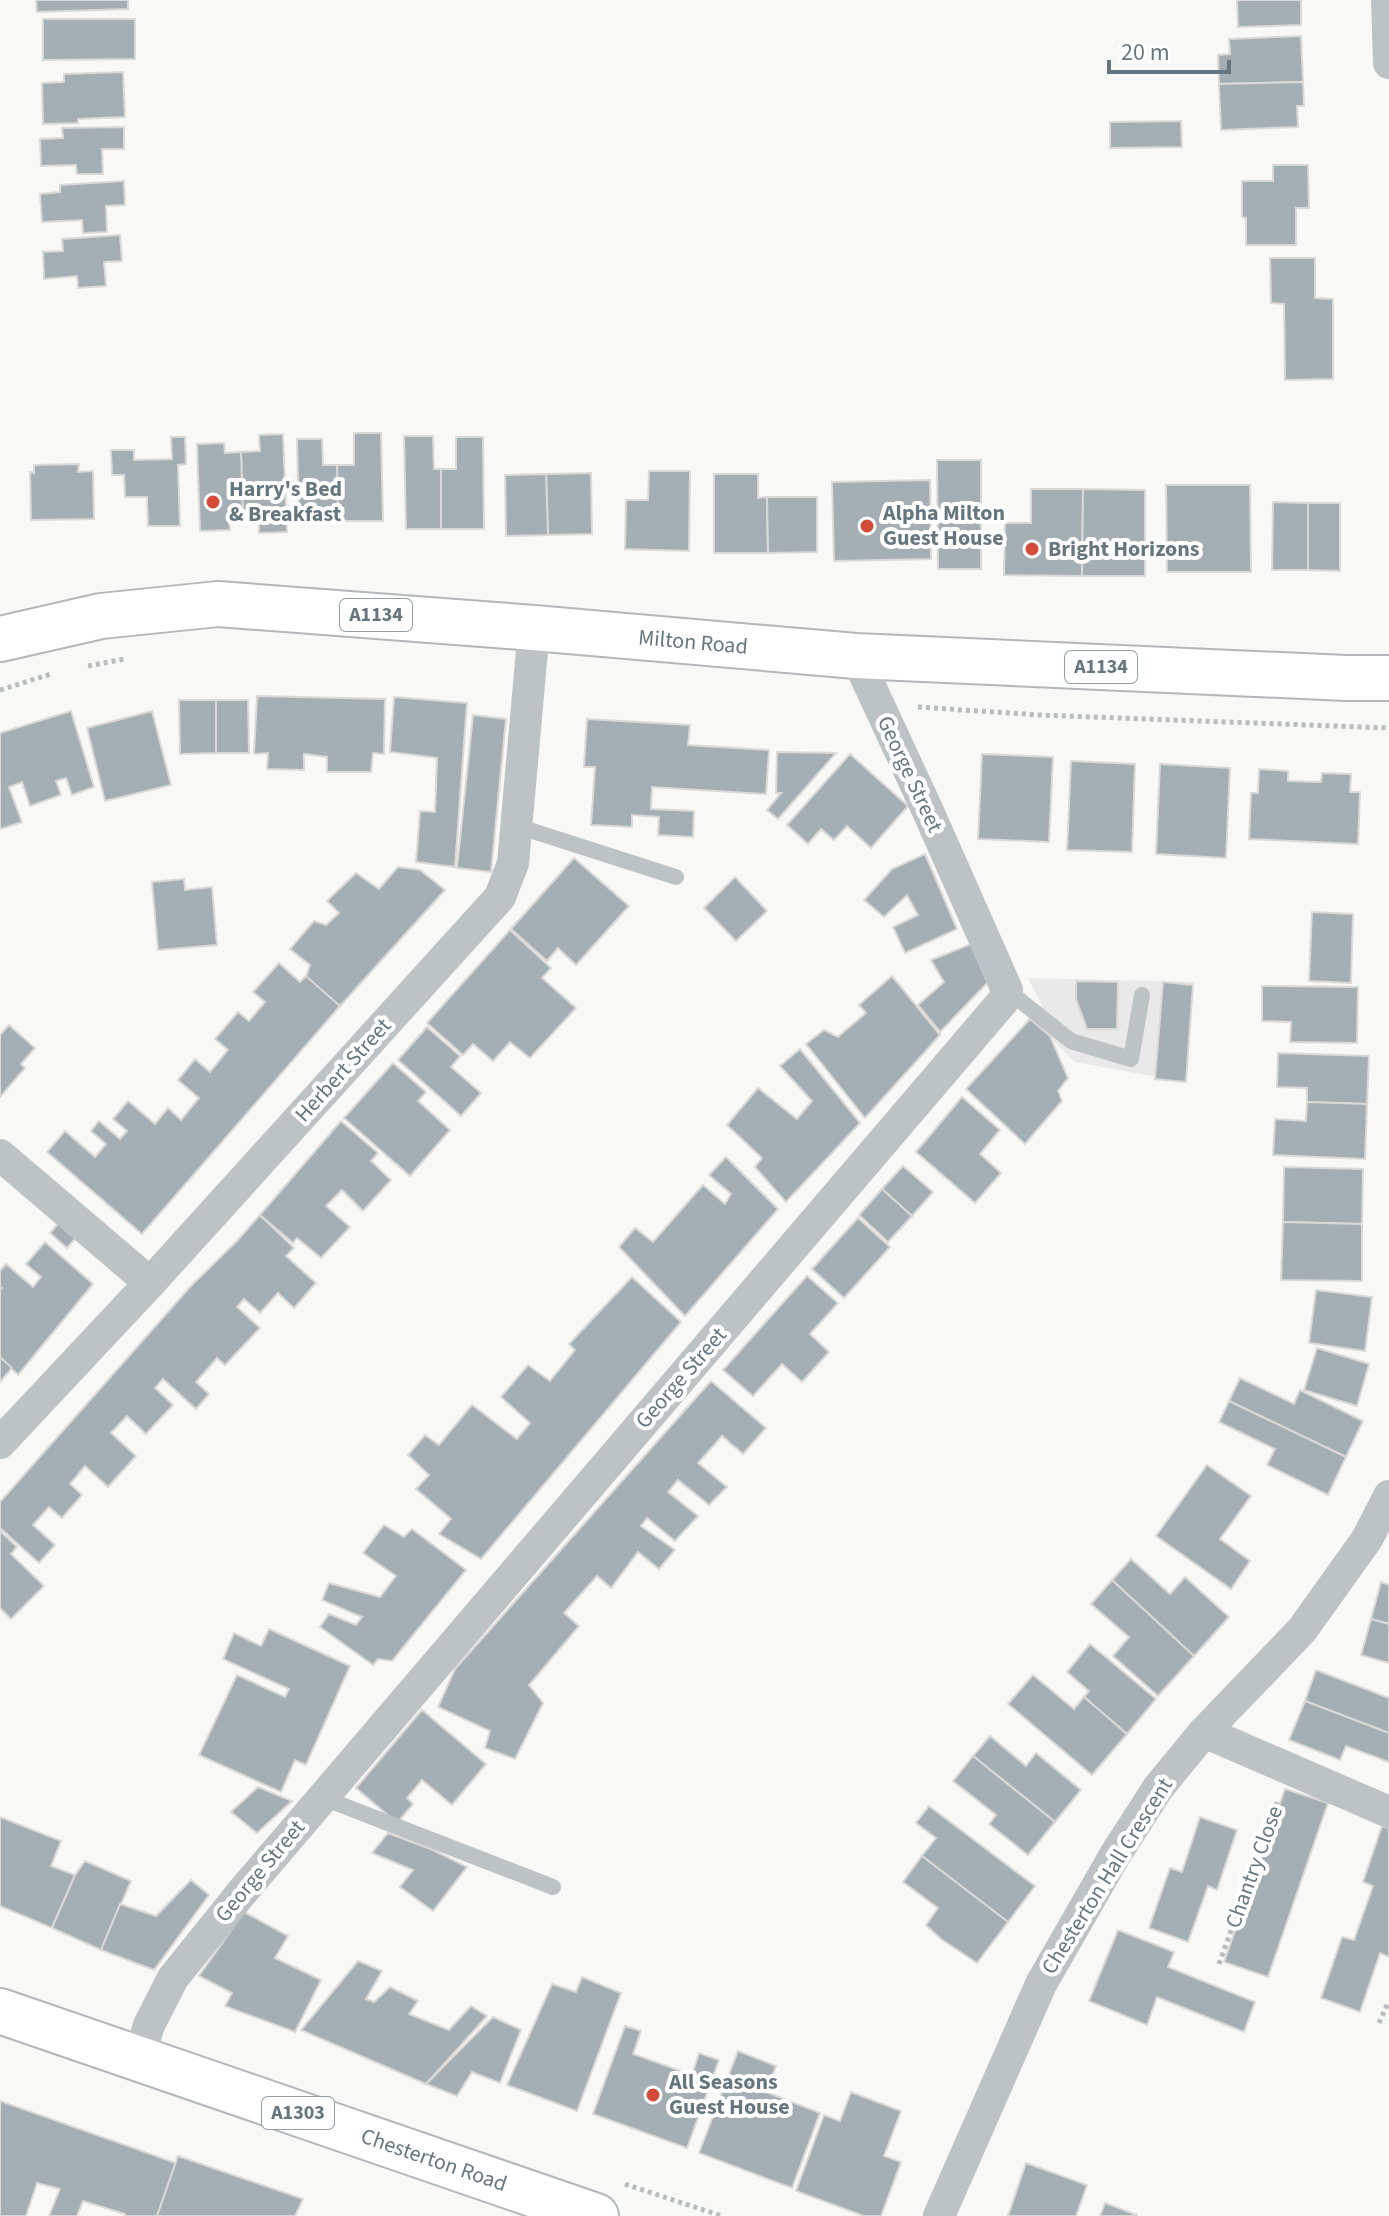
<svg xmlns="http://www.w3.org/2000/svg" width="1389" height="2216" font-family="'Source Sans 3',sans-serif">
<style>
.built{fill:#e9e9e9}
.building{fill:#a5aeb2;stroke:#dad9d8;stroke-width:2}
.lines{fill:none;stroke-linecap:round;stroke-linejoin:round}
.primary-casing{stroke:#b1b7ba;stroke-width:48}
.path{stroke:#b8bcbe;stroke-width:5;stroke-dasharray:4 4;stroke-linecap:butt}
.service{stroke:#bdc2c5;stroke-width:16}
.minor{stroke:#bdc2c5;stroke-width:32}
.primary{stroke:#fff;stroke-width:44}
.poi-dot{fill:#d44b39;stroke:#fff;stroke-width:3}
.labels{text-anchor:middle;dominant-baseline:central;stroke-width:8;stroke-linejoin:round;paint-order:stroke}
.shield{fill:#fff;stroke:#949fa5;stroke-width:2}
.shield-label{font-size:20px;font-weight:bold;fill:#66767e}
.poi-label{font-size:22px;font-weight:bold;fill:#66767e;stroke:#fff;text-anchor:start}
.street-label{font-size:22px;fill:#66767e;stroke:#fff}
</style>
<rect width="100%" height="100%" fill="#f8f8f6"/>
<polygon class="built" points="1028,978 1194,982 1186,1082 1075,1062 1051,1039 1043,1008"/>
<g class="building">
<polygon points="36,0 128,0 128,9 37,12"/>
<polygon points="1237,0 1301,0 1301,25 1238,27"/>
<polygon points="43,19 135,19 135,59 43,60"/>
<polygon points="1301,36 1303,82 1219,84 1218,55 1230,54 1229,39"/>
<polygon points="123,72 125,117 78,119 78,123 43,124 42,83 64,82 64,74"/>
<polygon points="1303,82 1304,106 1297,106 1298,127 1221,130 1219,84"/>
<polygon points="1181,121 1182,147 1110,148 1110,122"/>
<polygon points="124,127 124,149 102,149 103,174 77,174 76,165 41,166 40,139 63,138 62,128"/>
<polygon points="1273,165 1308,165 1309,208 1296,208 1296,245 1246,245 1246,218 1242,217 1242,181 1273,181"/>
<polygon points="124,181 125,205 106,206 107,232 83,233 82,220 42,222 40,194 60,192 60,185"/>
<polygon points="120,235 122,261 104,262 106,286 78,288 77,276 44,279 43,252 63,251 62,239"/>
<polygon points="1270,258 1315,258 1315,298 1333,299 1333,379 1285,380 1284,304 1271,303"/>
<polygon points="354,433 381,433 383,521 338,521 337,465 354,465"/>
<polygon points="283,434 287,532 259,533 259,518 243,518 241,452 260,451 259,435"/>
<polygon points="404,436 433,436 434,469 441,469 441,529 406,529"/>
<polygon points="171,437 185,437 186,464 178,465 180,526 148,526 147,497 125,497 124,475 112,475 111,450 134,450 134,460 172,459"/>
<polygon points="456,437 483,437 484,529 441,529 441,469 456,469"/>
<polygon points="297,439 322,439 323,465 337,465 338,521 299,522"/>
<polygon points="224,443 225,453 241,452 243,518 229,519 230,530 200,531 197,444"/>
<polygon points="937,460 981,460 981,569 938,569"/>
<polygon points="79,464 78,472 93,471 94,519 31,520 30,472 34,473 34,465"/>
<polygon points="649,471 690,471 689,551 625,549 626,500 648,500"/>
<polygon points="591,473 592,534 548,535 546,474"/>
<polygon points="546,474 548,535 506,536 505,475"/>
<polygon points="714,474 758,474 758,498 767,497 768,553 714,553"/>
<polygon points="930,480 931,559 834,561 832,482"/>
<polygon points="1166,485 1250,485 1251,572 1167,572"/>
<polygon points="1031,489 1083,489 1082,576 1004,575 1005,523 1031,523"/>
<polygon points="1083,489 1145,490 1145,576 1082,576"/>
<polygon points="767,497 817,497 817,552 768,553"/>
<polygon points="1273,502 1308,503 1308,570 1272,570"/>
<polygon points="1308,503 1340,503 1340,571 1308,570"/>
<polygon points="257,696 385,699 384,754 373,753 371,772 327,772 327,757 304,754 304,770 267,769 268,753 254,754"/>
<polygon points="394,697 467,703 455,867 416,862 420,811 435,812 437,758 390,752"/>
<polygon points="179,700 216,700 216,753 180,754"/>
<polygon points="216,700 248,700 249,753 216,753"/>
<polygon points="71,711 94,787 72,795 66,778 56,781 61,795 30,806 22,782 9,787 22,822 0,829 0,733"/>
<polygon points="152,711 171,785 105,801 87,728"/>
<polygon points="473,715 506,719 491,872 457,868"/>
<polygon points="587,719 690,725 688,745 769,750 766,794 652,787 651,809 694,811 693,837 658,835 659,817 632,815 632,827 591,825 595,767 584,767"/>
<polygon points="777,752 836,753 778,819 767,810 781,793 776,793"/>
<polygon points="850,754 908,806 871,848 847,826 834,840 821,829 808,844 787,825"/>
<polygon points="982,754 1053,757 1049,842 978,839"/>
<polygon points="1071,761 1135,764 1132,852 1067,850"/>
<polygon points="1160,764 1230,768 1226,858 1156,854"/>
<polygon points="1259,769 1288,771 1288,781 1321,782 1322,773 1351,774 1350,792 1360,792 1358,844 1249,839 1251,793 1258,793"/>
<polygon points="925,854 957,929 905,953 893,927 918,915 907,895 884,917 864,900 892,869"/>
<polygon points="574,858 629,906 576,965 558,948 547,961 511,929"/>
<polygon points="398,867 420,870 445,890 340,1006 306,977 310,965 290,949 314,921 326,925 339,913 327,901 356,873 379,889"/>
<polygon points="735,877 767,911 736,941 704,908"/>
<polygon points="184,879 185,890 212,887 217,945 158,950 152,882"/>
<polygon points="1312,912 1353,914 1351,983 1309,981"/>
<polygon points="510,930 551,968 542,978 576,1008 530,1058 510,1042 493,1061 473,1044 463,1055 427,1023"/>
<polygon points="971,944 988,982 940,1032 918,1005 944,982 931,960"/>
<polygon points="279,963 300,982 306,976 340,1006 142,1234 47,1152 65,1131 95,1157 106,1144 91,1131 99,1121 120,1139 127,1131 113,1119 128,1101 155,1124 168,1108 181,1120 199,1098 178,1080 195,1059 210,1072 228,1050 215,1039 238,1012 249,1021 265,1002 253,992"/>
<polygon points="892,976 940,1035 865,1118 806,1044 824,1030 838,1037 840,1035 866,1013 859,1005"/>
<polygon points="1076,981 1118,982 1117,1029 1087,1029 1076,999"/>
<polygon points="1163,982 1193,985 1186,1082 1155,1079"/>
<polygon points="1262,986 1358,987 1357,1043 1290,1042 1291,1022 1262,1021"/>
<polygon points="1030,1019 1050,1036 1068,1078 1058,1091 1062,1101 1025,1144 966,1089"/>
<polygon points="9,1025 35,1048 21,1064 25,1068 0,1097 0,1035"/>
<polygon points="427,1027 460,1056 451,1067 481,1093 461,1116 398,1060"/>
<polygon points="800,1049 860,1123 786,1202 755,1167 762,1158 727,1125 758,1088 797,1119 812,1101 780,1066"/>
<polygon points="1278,1053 1369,1056 1367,1104 1307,1102 1307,1088 1277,1087"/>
<polygon points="393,1063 426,1092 418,1101 450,1130 410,1176 344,1118"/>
<polygon points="962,1097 1000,1130 980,1154 1001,1173 975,1203 916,1152"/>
<polygon points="1307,1102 1367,1104 1365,1159 1273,1155 1275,1119 1306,1121"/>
<polygon points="341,1121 378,1153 371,1161 391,1180 363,1211 342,1190 326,1206 350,1227 321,1258 297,1238 293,1243 260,1215"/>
<polygon points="726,1157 778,1209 685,1316 619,1247 635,1228 653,1242 703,1185 725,1204 731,1194 709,1175"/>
<polygon points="903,1166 933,1192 912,1216 882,1189"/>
<polygon points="1284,1167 1363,1169 1362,1224 1283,1222"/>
<polygon points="882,1189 912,1216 888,1242 859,1215"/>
<polygon points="260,1215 294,1248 286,1256 316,1283 294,1308 278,1293 260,1313 244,1299 237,1307 260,1328 225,1365 217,1358 196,1382 209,1394 196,1409 163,1379 155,1388 173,1405 146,1434 127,1416 111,1433 136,1456 127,1466 108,1487 85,1466 70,1484 82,1495 62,1518 49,1507 33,1525 55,1545 39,1563 0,1528 0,1502 191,1286 236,1242"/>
<polygon points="63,1218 80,1233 67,1248 50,1233"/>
<polygon points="858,1218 890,1247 844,1298 812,1269"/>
<polygon points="1283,1222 1362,1224 1362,1281 1281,1280"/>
<polygon points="45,1242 93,1284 18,1375 0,1357 0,1290 2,1288 0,1287 0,1271 6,1264 33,1287 41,1277 26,1264"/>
<polygon points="807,1276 838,1303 810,1334 829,1352 802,1382 782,1364 753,1396 723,1370"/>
<polygon points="632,1277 681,1322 481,1559 439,1534 451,1519 416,1489 429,1475 408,1455 425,1435 439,1445 472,1405 517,1439 530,1423 501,1397 528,1365 550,1381 575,1350 569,1344"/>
<polygon points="1316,1290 1372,1297 1365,1351 1309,1343"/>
<polygon points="1317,1348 1369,1364 1357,1406 1304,1390"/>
<polygon points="0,1357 12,1368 0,1382"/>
<polygon points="1240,1378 1294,1404 1300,1390 1363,1421 1346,1457 1229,1401"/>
<polygon points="711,1381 766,1428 743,1454 722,1436 698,1463 727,1487 709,1505 678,1480 668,1492 698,1516 675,1541 647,1518 641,1526 675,1550 659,1569 638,1552 611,1588 597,1576 564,1613 579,1626 529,1685 543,1703 515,1759 485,1748 490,1731 438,1707 455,1669"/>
<polygon points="1229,1401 1346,1457 1328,1495 1267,1465 1275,1449 1219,1422"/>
<polygon points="1207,1465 1251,1496 1220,1539 1250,1561 1231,1589 1156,1536"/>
<polygon points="384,1525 404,1537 412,1529 466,1570 392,1661 378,1659 373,1665 320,1627 329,1614 356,1625 362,1617 322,1600 329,1583 380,1597 396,1576 363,1553"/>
<polygon points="0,1531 17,1547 11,1554 44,1586 11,1619 0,1608"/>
<polygon points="1131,1559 1170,1594 1185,1577 1229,1617 1194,1656 1112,1580"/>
<polygon points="1112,1580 1194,1656 1158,1696 1113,1656 1129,1637 1091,1604"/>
<polygon points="1381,1582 1389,1585 1389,1624 1371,1619"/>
<polygon points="1371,1619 1389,1624 1389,1663 1361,1655"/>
<polygon points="269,1629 350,1666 306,1765 295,1760 281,1792 199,1755 237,1675 285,1697 289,1689 223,1659 234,1633 261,1646"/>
<polygon points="1090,1644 1156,1699 1127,1734 1084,1697 1089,1691 1067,1672"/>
<polygon points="1316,1670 1389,1698 1389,1733 1305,1701"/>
<polygon points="1033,1675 1074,1709 1084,1697 1127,1734 1092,1775 1008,1704"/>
<polygon points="1305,1701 1389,1733 1389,1762 1346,1746 1340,1760 1289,1740"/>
<polygon points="422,1710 486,1764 452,1805 422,1780 407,1798 413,1804 397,1823 356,1788"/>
<polygon points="990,1736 1026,1766 1036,1753 1081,1790 1055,1822 973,1756"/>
<polygon points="973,1756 1055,1822 1028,1855 989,1824 996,1815 953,1781"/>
<polygon points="258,1787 292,1801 257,1833 231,1812"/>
<polygon points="1285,1789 1328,1803 1268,1977 1224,1962"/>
<polygon points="929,1806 1035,1886 1008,1922 922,1856 936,1838 916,1823"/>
<polygon points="0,1817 61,1841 51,1866 75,1875 52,1928 0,1906"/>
<polygon points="1200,1817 1237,1830 1217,1890 1208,1886 1188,1942 1149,1928 1170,1868 1182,1872"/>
<polygon points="1382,1826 1389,1828 1389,1957 1380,1953 1360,2012 1321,1998 1342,1937 1354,1940 1373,1886 1363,1882"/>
<polygon points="388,1833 433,1850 467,1867 433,1911 400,1887 413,1870 372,1853"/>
<polygon points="922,1856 1008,1922 977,1963 941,1939 926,1925 938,1908 903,1882"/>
<polygon points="85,1861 131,1881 101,1950 52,1928 75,1875"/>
<polygon points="191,1880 209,1895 154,1970 101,1950 120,1904 156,1916"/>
<polygon points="244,1912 288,1936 275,1958 321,1980 295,2032 225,2006 232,1993 199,1976"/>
<polygon points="1118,1930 1174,1952 1168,1967 1255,2002 1244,2032 1157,1997 1147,2025 1089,2001"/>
<polygon points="358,1961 382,1971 366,1999 374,2002 390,1987 418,2001 409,2014 449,2030 471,2006 487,2016 426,2084 301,2030"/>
<polygon points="582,1977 621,1993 577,2111 507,2085 552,1984 576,1992"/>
<polygon points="493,2017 521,2030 500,2083 472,2072 457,2096 426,2084"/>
<polygon points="625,2026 641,2031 633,2054 692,2075 699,2053 719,2060 687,2148 593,2114"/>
<polygon points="738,2051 776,2066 766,2092 820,2113 792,2188 699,2153"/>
<polygon points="851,2092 901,2111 884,2156 901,2162 881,2216 864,2216 796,2191 824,2115 840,2121"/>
<polygon points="0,2101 176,2163 157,2216 125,2216 125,2214 83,2201 77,2216 49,2216 60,2189 37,2183 26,2216 0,2216"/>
<polygon points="178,2156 303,2199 295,2216 157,2216"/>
<polygon points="1026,2163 1087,2185 1076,2216 1008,2216"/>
<polygon points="1105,2203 1137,2215 1137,2216 1100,2216"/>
</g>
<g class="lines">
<g class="primary-casing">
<g id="primary">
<polyline points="0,639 101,616 218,604 534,628 856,656 1346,678 1389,678"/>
<polyline points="0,2011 596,2216"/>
</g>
</g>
<g class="path">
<polyline points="88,666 125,659"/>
<polyline points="0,690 51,674"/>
<polyline points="918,707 1039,715 1389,728"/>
<polyline points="1219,1964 1278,1800"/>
<polyline points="1379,2023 1389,2001"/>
<polyline points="625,2184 722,2216"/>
</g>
<g class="service">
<polyline points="517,826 676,877"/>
<polyline points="1007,990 1071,1041 1131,1059 1142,995"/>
<polyline points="321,1797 553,1887"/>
</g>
<g class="minor">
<polyline points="1387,0 1389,63"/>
<polyline points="0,1155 150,1283"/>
<polyline points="0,1443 150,1283 500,897 513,863 534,628"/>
<polyline points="1204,1732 1389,1812"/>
<polyline points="139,2058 149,2025 173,1978 243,1891 1004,1000 1007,990 927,809 856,656"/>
<polyline points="939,2216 1041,1984 1115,1855 1158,1788 1204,1732 1302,1630 1367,1539 1389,1496"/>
</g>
<use href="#primary" class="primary"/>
</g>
<g class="poi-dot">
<circle cx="213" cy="502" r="8"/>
<circle cx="867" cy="526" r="8"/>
<circle cx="1032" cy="549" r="8"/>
<circle cx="653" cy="2095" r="8"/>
</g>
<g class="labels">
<g class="shield">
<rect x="340" y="599" width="72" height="32" rx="6"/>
<rect x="1065" y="651" width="72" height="32" rx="6"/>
<rect x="262" y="2097" width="72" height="32" rx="6"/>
</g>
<g class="shield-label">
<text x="376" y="615">A1134</text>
<text x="1101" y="667">A1134</text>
<text x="298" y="2113">A1303</text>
</g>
<g class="poi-label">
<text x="229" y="489">Harry's Bed<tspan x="229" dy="25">&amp; Breakfast</tspan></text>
<text x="883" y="513">Alpha Milton<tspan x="883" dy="25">Guest House</tspan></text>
<text x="1048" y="549">Bright Horizons</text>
<text x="669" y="2082">All Seasons<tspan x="669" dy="25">Guest House</tspan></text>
</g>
<g class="street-label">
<text transform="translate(693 642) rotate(5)">Milton Road</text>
<text transform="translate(910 774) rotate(65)">George Street</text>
<text transform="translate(343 1070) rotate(-48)">Herbert Street</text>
<text transform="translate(681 1378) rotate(-49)">George Street</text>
<text transform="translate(1254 1867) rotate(-70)">Chantry Close</text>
<text transform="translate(260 1871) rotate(-50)">George Street</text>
<text transform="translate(1107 1876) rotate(-58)">Chesterton Hall Crescent</text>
<text transform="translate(434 2160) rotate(19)">Chesterton Road</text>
</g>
</g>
<path d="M1109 60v12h120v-12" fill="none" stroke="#66767e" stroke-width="4"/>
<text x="1121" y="60" font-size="24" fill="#66767e" stroke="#ffffff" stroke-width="6" paint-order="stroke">20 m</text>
</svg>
